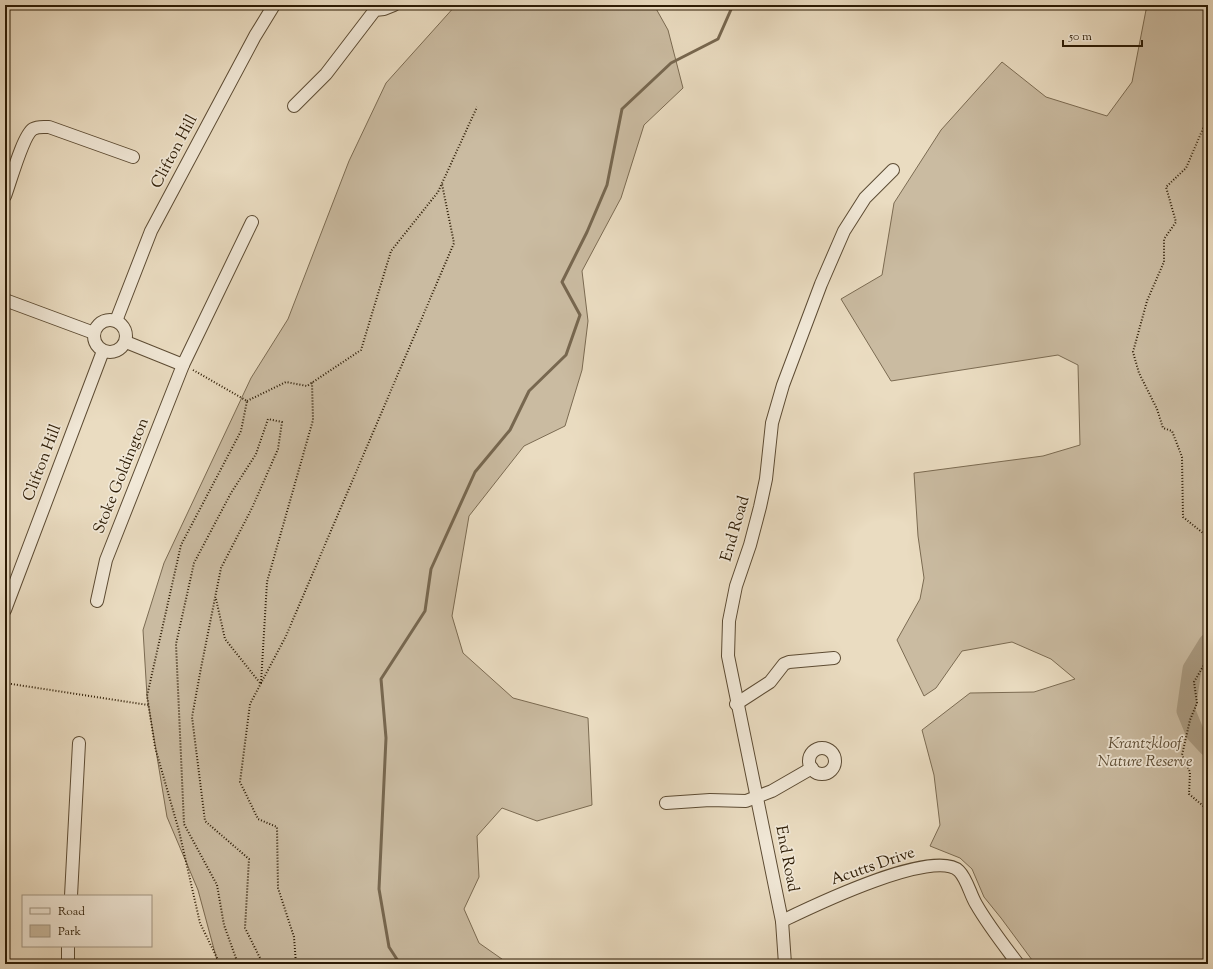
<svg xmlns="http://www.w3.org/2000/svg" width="1213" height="969" font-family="'Sorts Mill Goudy',serif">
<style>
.green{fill:#cabba1;stroke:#7b6b52}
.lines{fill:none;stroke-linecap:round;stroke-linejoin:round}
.stream{stroke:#77674f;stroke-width:3}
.river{stroke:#a99a81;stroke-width:19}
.minor-casing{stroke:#5c4b33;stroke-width:14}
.path{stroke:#2c1b04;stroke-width:2;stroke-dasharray:1 2;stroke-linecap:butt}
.minor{stroke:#f1e8d7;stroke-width:12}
.labels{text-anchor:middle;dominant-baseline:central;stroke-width:3.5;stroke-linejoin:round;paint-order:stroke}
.street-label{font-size:16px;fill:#2c1b04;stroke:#f1e8d7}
.park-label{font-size:16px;font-style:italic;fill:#5b4b33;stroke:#f1e8d7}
</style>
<rect width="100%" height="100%" fill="#eadcc1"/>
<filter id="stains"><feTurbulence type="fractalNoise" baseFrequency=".005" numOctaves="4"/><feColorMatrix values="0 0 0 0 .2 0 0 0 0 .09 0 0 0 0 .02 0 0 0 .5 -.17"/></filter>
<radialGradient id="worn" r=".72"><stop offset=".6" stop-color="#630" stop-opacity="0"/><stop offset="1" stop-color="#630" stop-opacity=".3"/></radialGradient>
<g class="green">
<polygon points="456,5 654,5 668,30 683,88 644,125 621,198 582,271 588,321 582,370 565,426 524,446 469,516 452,616 463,653 513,698 588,718 592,805 537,821 502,808 477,836 479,877 464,909 479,943 509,964 218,964 198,890 167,817 147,696 143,630 164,563 251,378 288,319 349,161 386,83"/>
<polygon points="1158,5 1208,5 1208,964 1035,964 1001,918 984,897 972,869 960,858 930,846 940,825 934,775 922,730 970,693 1034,692 1075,679 1051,659 1012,642 962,651 936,688 924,696 897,640 920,599 924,578 918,536 914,473 1043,456 1080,445 1078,365 1058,355 891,381 841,299 882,275 894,203 941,130 1002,62 1046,97 1107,116 1132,82 1146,10"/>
</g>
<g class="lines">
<polyline class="stream" points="400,964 389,947 379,889 386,738 381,679 425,611 431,569 475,472 510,430 529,391 566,355 580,315 562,282 587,232 607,185 622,109 671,63 718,39 733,5"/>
<polyline class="river" points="1208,643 1192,669 1186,711 1195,733 1208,747"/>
<g class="minor-casing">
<g id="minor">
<polyline points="294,106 326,74 375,10 384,9 394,5"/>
<path d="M5,196C10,183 23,135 33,129C38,126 43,127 49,127L133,157"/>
<polyline points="5,300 94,333"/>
<circle cx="110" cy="336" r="16"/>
<polyline points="116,321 151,231 255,36 274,5"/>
<polyline points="126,342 183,365"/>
<polyline points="97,601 106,560 183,365 252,222"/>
<polyline points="5,610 103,351"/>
<polyline points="736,704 770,682 784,664 789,662 834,658"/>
<circle cx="822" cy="761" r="13"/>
<polyline points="666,803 710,800 746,801 772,791 812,768"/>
<polyline points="71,896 79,743"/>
<path d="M782,921C811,907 934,847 959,871C967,879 970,894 976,904C988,925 1003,944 1018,964"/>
<polyline points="68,964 68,946"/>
<polyline points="785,964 782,921 728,656 729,621 736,586 750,545 760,507 766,479 772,423 783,385 821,284 844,231 865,198 893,170"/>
</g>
</g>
<g class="path">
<polyline points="1208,117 1186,168 1166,187 1176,222 1164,239 1164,262 1147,301 1133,352 1139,373 1157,409 1163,428 1172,431 1182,457 1183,517 1208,537"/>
<polyline points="193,370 247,401 241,431 181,545 147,696 155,747 179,831 200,923 220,964"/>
<polyline points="247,401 286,382 307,386 361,350 391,251 438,192 477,107"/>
<polyline points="216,599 225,639 260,683"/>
<polyline points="1208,658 1194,682 1197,703 1190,720 1182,755 1190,772 1189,794 1208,810"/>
<polyline points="5,683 148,705"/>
<polyline points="261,683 267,582 313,420 312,382"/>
<polyline points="238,964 224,925 217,885 184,824 176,644 194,563 231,493 256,454 268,419 282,422 278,449 252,508 221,568 201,668 192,717 205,821 249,859 245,928 263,964"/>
<polyline points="296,964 294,937 278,888 277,827 258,819 240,782 250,704 286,636 454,243 442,184"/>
</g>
<use href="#minor" class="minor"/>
</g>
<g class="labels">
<g class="street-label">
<text transform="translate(175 152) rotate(-62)">Clifton Hill</text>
<text transform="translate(43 463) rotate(-69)">Clifton Hill</text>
<text transform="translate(122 476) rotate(-68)">Stoke Goldington</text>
<text transform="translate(736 529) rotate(-74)">End Road</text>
<text transform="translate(786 859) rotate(79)">End Road</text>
<text transform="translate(873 867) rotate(-19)">Acutts Drive</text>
</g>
<g class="park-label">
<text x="1145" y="744">Krantzkloof<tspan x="1145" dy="18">Nature Reserve</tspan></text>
</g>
</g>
<rect width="1213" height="969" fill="none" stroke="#eadcc1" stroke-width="20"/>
<rect x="6" y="6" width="1201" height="957" fill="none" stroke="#2c1b04" stroke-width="2"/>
<rect x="10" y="10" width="1193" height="949" fill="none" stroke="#2c1b04"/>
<rect x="22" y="895" width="130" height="52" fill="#f1e8d7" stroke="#a29683"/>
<rect x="30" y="908" width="20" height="6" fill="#f1e8d7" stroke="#a29683"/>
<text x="58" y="915" font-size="12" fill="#2c1b04">Road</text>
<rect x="30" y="925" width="20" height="12" fill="#cabba1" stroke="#a29683"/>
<text x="58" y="935" font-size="12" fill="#2c1b04">Park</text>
<path d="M1063 40v6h79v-6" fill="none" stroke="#2c1b04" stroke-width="2"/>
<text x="1069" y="40" font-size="12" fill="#2c1b04" stroke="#f1e8d7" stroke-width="3" paint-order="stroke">50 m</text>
<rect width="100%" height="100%" filter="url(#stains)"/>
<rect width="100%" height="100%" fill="url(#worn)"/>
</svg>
